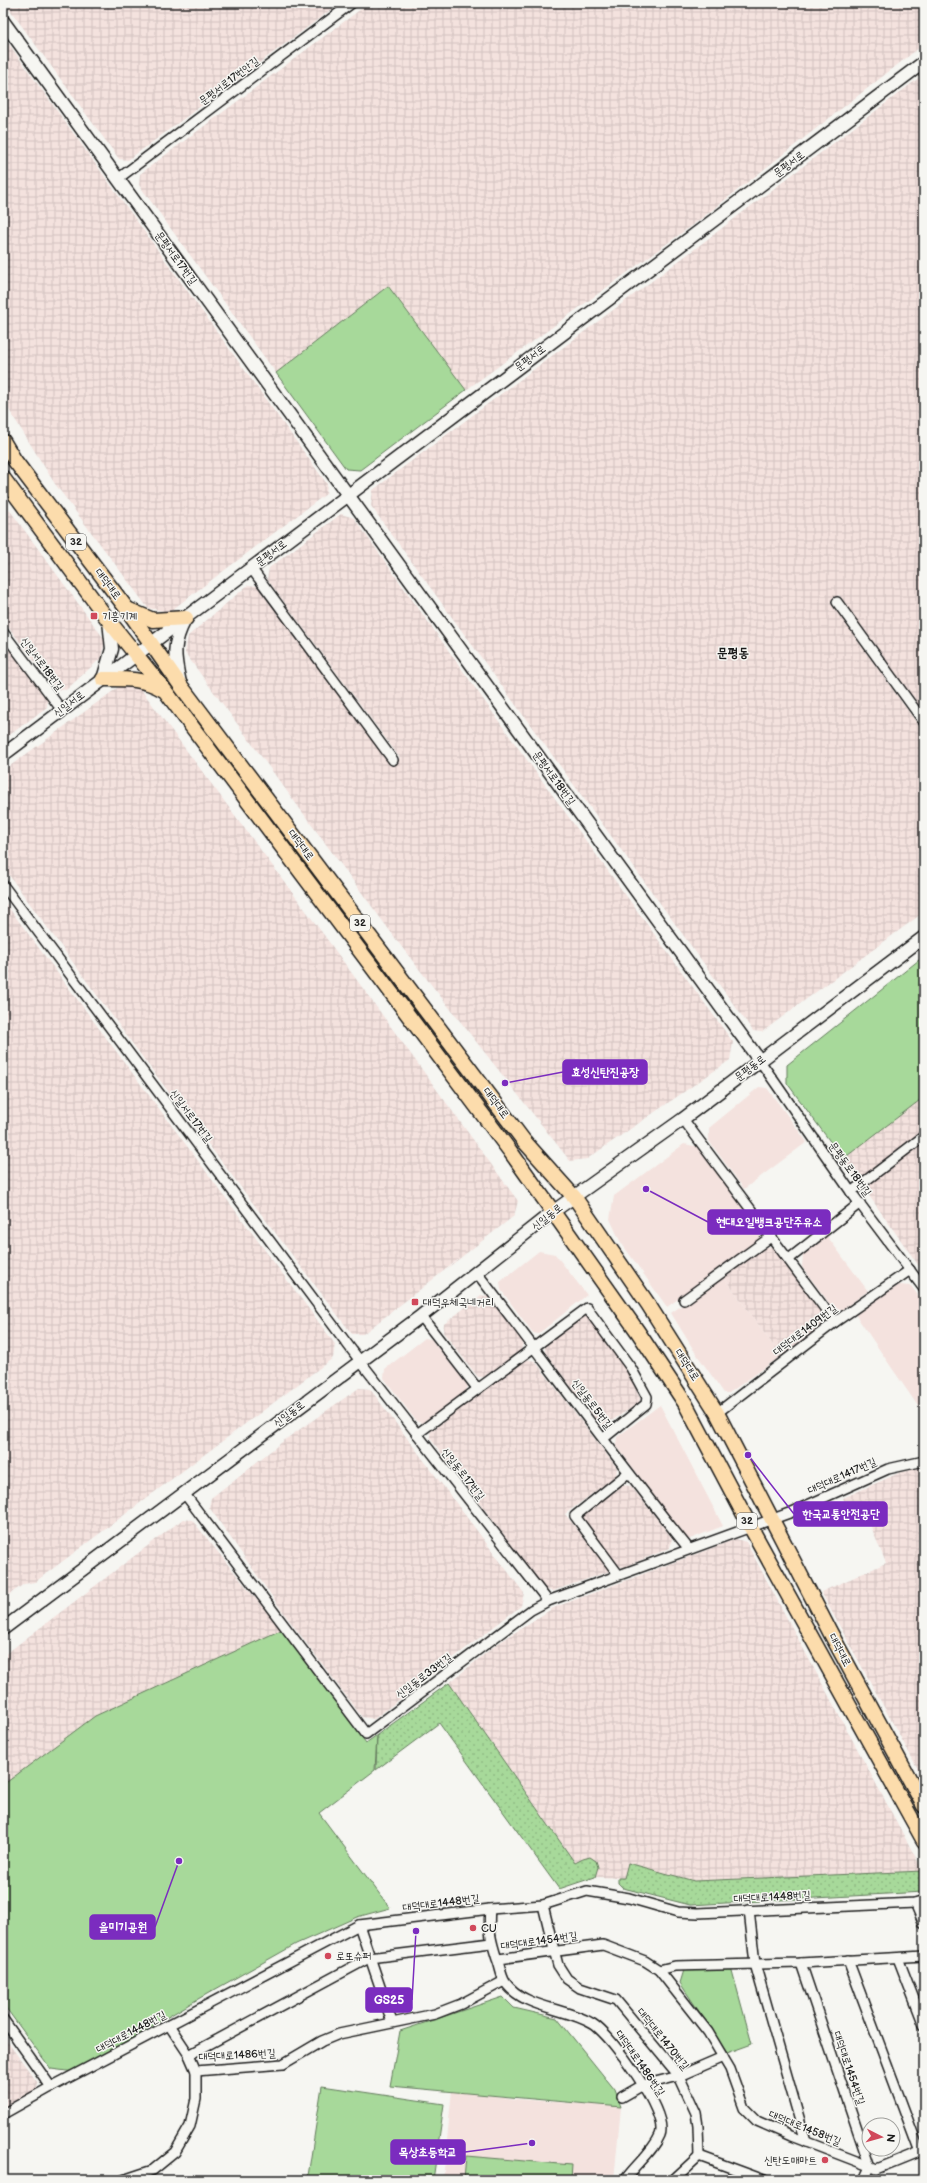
<svg xmlns="http://www.w3.org/2000/svg" width="927" height="2183" font-family="'Balsamiq Sans','Poor Story',sans-serif">
<style>
.built{fill:#f4e2de}
.industrial{fill:url(#industrial-grid)}
.grass{fill:url(#grass-dots);stroke:#627a5b}
.park{fill:#a7d99a;stroke:#627a5b}
.lines{fill:none;stroke-linecap:round;stroke-linejoin:round}
.street-casing{stroke:#1c1c1c;stroke-width:12}
.secondary-casing{stroke:#1c1c1c;stroke-width:15}
.primary-casing{stroke:#1c1c1c;stroke-width:17}
.street{stroke:#f6f6f2;stroke-width:9}
.secondary{stroke:#f6f6f2;stroke-width:12}
.primary{stroke:#fcdcac;stroke-width:14}
.poi-dot{fill:#d1495b;stroke:#f6f6f2;stroke-width:1.5}
.labels{text-anchor:middle;dominant-baseline:central;stroke-width:3;stroke-linejoin:round;paint-order:stroke}
.shield{fill:#f6f6f2;stroke:#5d5d5c;stroke-width:1}
.shield-label{font-size:10px;font-weight:bold;fill:#1c1c1c}
.street-label{font-size:11px;fill:#1c1c1c;stroke:#f6f6f2}
.poi-label{font-size:11px;fill:#1c1c1c;stroke:#f6f6f2;text-anchor:start}
.quarter-label{font-size:13px;font-weight:bold;fill:#1c1c1c;stroke:#f6f6f2}
.leader{fill:none;stroke:#7b2cbf;stroke-width:1.5}
.callout-dot{fill:#7b2cbf;stroke:#f6f6f2;stroke-width:1.5}
.callout{fill:#7b2cbf;stroke:#7b2cbf;stroke-width:1.5}
.callout-label{font-size:12px;text-anchor:middle;font-weight:bold;fill:#fff}
</style>
<defs>
<pattern id="industrial-grid" width="8" height="8" patternUnits="userSpaceOnUse"><rect width="8" height="8" fill="#f4e2de"/><path d="M0 4h8M4 0v8" fill="none" stroke="#d1c1be"/></pattern>
<pattern id="grass-dots" width="8" height="8" patternUnits="userSpaceOnUse"><rect width="8" height="8" fill="#a7d99a"/><path d="M2 2h.1M6 6h.1" fill="none" stroke="#8fba84" stroke-width="1.8" stroke-linecap="round"/></pattern>
</defs>
<rect width="100%" height="100%" fill="#f6f6f2"/>
<filter id="ink" filterUnits="userSpaceOnUse"><feTurbulence type="fractalNoise" baseFrequency=".025" numOctaves="2"/><feDisplacementMap in="SourceGraphic" scale="8" xChannelSelector="R" yChannelSelector="G"/><feConvolveMatrix kernelMatrix="1 2 1 2 8 2 1 2 1" color-interpolation-filters="sRGB"/></filter>
<g filter="url(#ink)">
<g class="built">
<polygon points="759,1087 767,1088 807,1142 744,1189 709,1141 709,1128"/>
<polygon points="684,1144 699,1147 718,1170 761,1230 759,1241 667,1307 620,1241 610,1219 614,1196"/>
<polygon points="827,1236 868,1291 843,1309 833,1308 802,1267 803,1254"/>
<polygon points="539,1251 555,1254 587,1295 538,1334 533,1333 501,1290 500,1282"/>
<polygon points="723,1276 781,1356 729,1393 724,1393 695,1352 671,1313"/>
<polygon points="899,1285 911,1286 924,1303 924,1415 855,1314"/>
<polygon points="425,1338 431,1339 468,1386 466,1391 422,1423 416,1421 384,1378 385,1369"/>
<polygon points="660,1405 723,1526 690,1539 685,1538 616,1445 617,1437"/>
<polygon points="452,2090 516,2099 621,2107 614,2180 443,2180"/>
</g>
<g class="industrial">
<polygon points="5,3 340,3 128,160 119,159"/>
<polygon points="369,3 924,3 924,44 698,221 466,390 388,286 276,373 139,185 140,174"/>
<polygon points="3,36 327,484 326,494 169,612 148,608 55,484 3,400"/>
<polygon points="924,74 924,712 839,595 830,602 924,733 924,912 762,1032 753,1031 371,506 373,490 692,251"/>
<polygon points="3,501 105,640 101,658 66,690 56,689 3,620"/>
<polygon points="341,514 354,518 508,734 733,1042 730,1060 587,1159 570,1161 404,950 185,653 188,636 248,585 257,586 390,765 400,758 267,579 269,568"/>
<polygon points="3,641 47,699 47,707 3,740"/>
<polygon points="120,686 140,688 321,931 518,1201 514,1216 363,1334 352,1334 146,1062 3,867 3,771"/>
<polygon points="3,900 335,1344 333,1358 35,1582 24,1584 3,1599"/>
<polygon points="924,1097 924,1273 843,1159"/>
<polygon points="764,1247 774,1247 823,1311 822,1325 781,1356 723,1276"/>
<polygon points="481,1295 488,1297 523,1342 521,1350 484,1377 478,1377 443,1332 444,1324"/>
<polygon points="583,1316 589,1316 629,1374 640,1398 639,1403 605,1425 600,1425 545,1352 545,1344"/>
<polygon points="524,1359 535,1361 617,1468 616,1476 565,1514 610,1571 553,1591 546,1590 430,1438 430,1432"/>
<polygon points="359,1388 370,1389 524,1593 521,1606 374,1719 362,1717 283,1612 209,1507 211,1498 286,1439"/>
<polygon points="924,1467 924,1780 821,1592 886,1563 867,1517 854,1522 843,1498 899,1473"/>
<polygon points="621,1485 631,1486 672,1538 670,1548 624,1567 618,1566 582,1520 583,1513"/>
<polygon points="183,1519 192,1520 281,1630 95,1716 3,1785 3,1656"/>
<polygon points="736,1539 746,1542 923,1871 694,1881 628,1864 624,1878 595,1877 598,1867 583,1859 576,1864 449,1683 497,1644 553,1608"/>
<polygon points="3,2036 38,2083 36,2093 3,2111"/>
</g>
<g class="grass">
<polygon points="449,1683 575,1863 583,1859 590,1857 596,1861 598,1867 595,1877 559,1889 439,1723 376,1770 377,1735"/>
<polygon points="628,1863 694,1881 923,1871 923,1892 690,1905 623,1888 618,1883 618,1878 624,1878"/>
</g>
<g class="park">
<polygon points="388,286 466,390 360,470 346,469 276,373"/>
<polygon points="924,956 924,1097 843,1159 787,1083 787,1065"/>
<polygon points="281,1630 366,1743 377,1735 375,1770 319,1813 390,1908 357,1917 296,1944 198,1999 75,2072 51,2069 3,2004 3,1785 95,1716"/>
<polygon points="731,1967 752,2044 727,2053 680,1983 684,1970"/>
<polygon points="503,1997 514,2008 557,2018 615,2090 621,2107 390,2086 400,2031"/>
<polygon points="322,2086 444,2104 433,2180 337,2180 308,2176"/>
<polygon points="466,2156 572,2165 571,2180 464,2180"/>
</g>
<g class="lines">
<g class="street-casing">
<g id="street">
<polyline points="119,178 352,3"/>
<polyline points="251,568 393,760"/>
<polyline points="837,602 924,722"/>
<polyline points="3,632 61,709"/>
<polyline points="3,885 360,1361 548,1601"/>
<polyline points="760,1061 851,1192 924,1289"/>
<polyline points="683,1119 835,1322"/>
<polyline points="851,1192 924,1136"/>
<polyline points="789,1259 860,1203"/>
<path d="M477,1273C548,1365 616,1459 689,1549"/>
<polyline points="684,1300 772,1236"/>
<polyline points="421,1316 477,1388"/>
<polyline points="717,1413 835,1322 910,1270"/>
<polyline points="417,1434 587,1308 631,1368 647,1397 646,1404 604,1438"/>
<polyline points="184,1493 366,1734 531,1610 548,1601 792,1512 888,1469 924,1461"/>
<polyline points="618,1574 575,1516 628,1473"/>
<polyline points="915,1903 924,1924"/>
<polyline points="543,1905 554,1950 558,1965 567,1979 580,1988 616,2000 679,2076 696,2113 698,2126 699,2156"/>
<path d="M490,1909C488,1928 491,1941 497,1959C500,1966 501,1976 505,1982C524,2009 565,2007 593,2024C612,2036 669,2113 660,2135C653,2152 635,2165 625,2180"/>
<polyline points="749,1910 755,1964 806,2142"/>
<polyline points="359,1925 392,2022"/>
<polyline points="898,1958 924,2025"/>
<polyline points="498,1959 603,1945 645,1961 659,1970 675,1966 801,1963 924,1956"/>
<polyline points="848,1960 920,2152"/>
<polyline points="801,1963 870,2167 864,2180"/>
<polyline points="659,1970 708,2032 730,2069 744,2108 757,2121 791,2136 877,2169 924,2150"/>
<polyline points="3,2019 51,2087"/>
<polyline points="169,2025 189,2055 196,2071 283,2064 322,2041 339,2034 435,2014 461,2004 504,1981"/>
<polyline points="189,2055 369,1958 491,1943"/>
<polyline points="622,2097 643,2085 679,2076 723,2057"/>
<polyline points="3,2114 51,2087 359,1925 490,1909 543,1905 587,1891 629,1898 678,1912 698,1913 915,1903 924,1900"/>
<polyline points="699,2156 764,2180"/>
<polyline points="123,2180 153,2170 175,2152 190,2126 196,2099 196,2071"/>
<polyline points="673,2180 699,2156"/>
</g>
</g>
<g class="secondary-casing">
<g id="secondary">
<polyline points="3,21 760,1061"/>
<polyline points="103,679 112,649 109,621"/>
<path d="M180,683C174,656 172,644 185,620"/>
<polyline points="3,755 924,62"/>
<polyline points="3,1629 421,1316 554,1211 683,1119 924,937"/>
</g>
</g>
<g class="primary-casing">
<g id="primary">
<polyline points="3,441 15,461 127,609 181,686 524,1141 575,1198 648,1304 717,1413 830,1632 924,1806"/>
<polyline points="3,478 109,621 166,692 510,1151 638,1332 685,1403 750,1526 924,1841"/>
<polyline points="127,609 153,620 186,618"/>
<path d="M103,679C125,679 142,678 162,689"/>
</g>
</g>
<use href="#street" class="street"/>
<use href="#secondary" class="secondary"/>
<use href="#primary" class="primary"/>
</g>
</g>
<g class="poi-dot">
<rect x="90" y="612" width="8" height="8" rx="2"/>
<rect x="411" y="1298" width="8" height="8" rx="2"/>
<circle cx="473" cy="1928" r="4"/>
<circle cx="328" cy="1956" r="4"/>
<circle cx="825" cy="2160" r="4"/>
</g>
<g class="labels">
<g class="shield">
<rect x="66" y="534" width="20" height="16" rx="3"/>
<rect x="350" y="915" width="20" height="16" rx="3"/>
<rect x="737" y="1513" width="20" height="16" rx="3"/>
</g>
<g class="shield-label">
<text x="76" y="542">32</text>
<text x="360" y="923">32</text>
<text x="747" y="1521">32</text>
</g>
<g class="street-label">
<text transform="translate(229 81) rotate(-37)">문평서로17번안길</text>
<text transform="translate(789 164) rotate(-37)">문평서로</text>
<text transform="translate(176 258) rotate(54)">문평서로17번길</text>
<text transform="translate(530 358) rotate(-37)">문평서로</text>
<text transform="translate(271 553) rotate(-37)">문평서로</text>
<text transform="translate(108 584) rotate(53)">대덕대로</text>
<text transform="translate(42 664) rotate(53)">신일서로18번길</text>
<text transform="translate(69 704) rotate(-37)">신일서로</text>
<text transform="translate(554 778) rotate(54)">문평서로18번길</text>
<text transform="translate(301 845) rotate(53)">대덕대로</text>
<text transform="translate(750 1068) rotate(-37)">문평동로</text>
<text transform="translate(496 1103) rotate(53)">대덕대로</text>
<text transform="translate(191 1116) rotate(53)">신일서로17번길</text>
<text transform="translate(850 1169) rotate(54)">문평동로18번길</text>
<text transform="translate(547 1217) rotate(-38)">신일동로</text>
<text transform="translate(805 1330) rotate(-37)">대덕대로1409번길</text>
<text transform="translate(687 1365) rotate(57)">대덕대로</text>
<text transform="translate(592 1404) rotate(53)">신일동로5번길</text>
<text transform="translate(289 1414) rotate(-37)">신일동로</text>
<text transform="translate(463 1474) rotate(52)">신일동로17번길</text>
<text transform="translate(842 1476) rotate(-24)">대덕대로1417번길</text>
<text transform="translate(840 1650) rotate(62)">대덕대로</text>
<text transform="translate(424 1676) rotate(-37)">신일동로33번길</text>
<text transform="translate(772 1897) rotate(-3)">대덕대로1448번길</text>
<text transform="translate(441 1903) rotate(-7)">대덕대로1448번길</text>
<text transform="translate(539 1941) rotate(-8)">대덕대로1454번길</text>
<text transform="translate(131 2032) rotate(-28)">대덕대로1448번길</text>
<text transform="translate(663 2039) rotate(51)">대덕대로1470번길</text>
<text transform="translate(237 2055) rotate(-3)">대덕대로1486번길</text>
<text transform="translate(640 2063) rotate(55)">대덕대로1486번길</text>
<text transform="translate(849 2068) rotate(71)">대덕대로1454번길</text>
<text transform="translate(805 2128) rotate(22)">대덕대로1458번길</text>
</g>
<g class="poi-label">
<text x="102" y="616">기흥기계</text>
<text x="423" y="1302">대덕우체국네거리</text>
<text x="481" y="1928">CU</text>
<text x="336" y="1956">로또슈퍼</text>
<text x="817" y="2160" text-anchor="end">신탄도매마트</text>
</g>
<g class="quarter-label">
<text x="733" y="653">문평동</text>
</g>
</g>
<path class="leader" d="M505 1083L563 1072M646 1189L708 1222M748 1455L794 1514M179 1861L155 1927M416 1931L412 2000M532 2143L465 2152"/>
<g class="callout-dot">
<circle cx="505" cy="1083" r="4"/>
<circle cx="646" cy="1189" r="4"/>
<circle cx="748" cy="1455" r="4"/>
<circle cx="179" cy="1861" r="4"/>
<circle cx="416" cy="1931" r="4"/>
<circle cx="532" cy="2143" r="4"/>
</g>
<g class="callout">
<rect x="563" y="1060" width="84" height="24" rx="4"/>
<rect x="708" y="1210" width="122" height="24" rx="4"/>
<rect x="794" y="1502" width="93" height="24" rx="4"/>
<rect x="90" y="1915" width="65" height="24" rx="4"/>
<rect x="366" y="1988" width="46" height="24" rx="4"/>
<rect x="391" y="2140" width="74" height="24" rx="4"/>
</g>
<g class="callout-label">
<text x="605" y="1076">효성신탄진공장</text>
<text x="769" y="1226">현대오일뱅크공단주유소</text>
<text x="841" y="1518">한국교통안전공단</text>
<text x="123" y="1931">을미기공원</text>
<text x="389" y="2004">GS25</text>
<text x="428" y="2156">목상초등학교</text>
</g>
<rect width="927" height="2183" fill="none" stroke="#f6f6f2" stroke-width="16"/>
<rect x="8" y="8" width="911" height="2167" fill="none" stroke="#1c1c1c" stroke-width="1.5" filter="url(#ink)"/>
<g transform="translate(881 2137) rotate(96)"><circle r="19" fill="#f6f6f2" stroke="#9f9f9c"/>
<path d="M0-3L7 15L0 10L-7 15Z" fill="#d1495b"/>
<text y="-6" font-size="11" font-weight="bold" text-anchor="middle" fill="#1c1c1c">N</text>
</g>
</svg>
